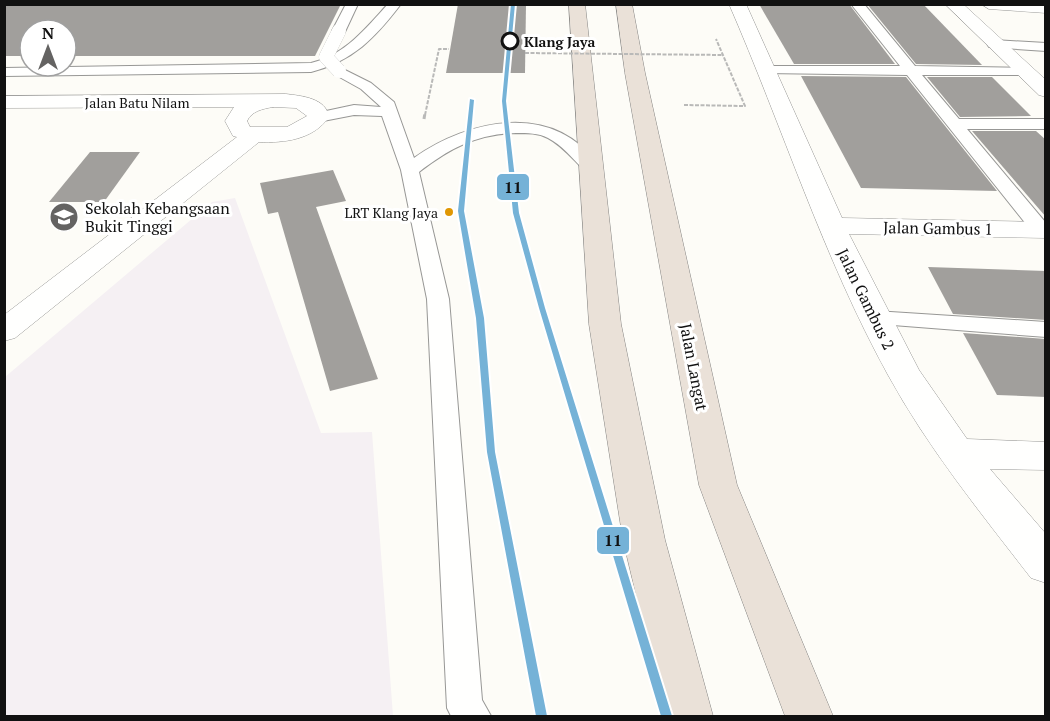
<svg xmlns="http://www.w3.org/2000/svg" width="1050" height="721" font-family="'PT Serif',serif">
<style>
.industrial{fill:#f5f0f3}
.building{fill:#a19f9c}
.lines{fill:none;stroke-linecap:round;stroke-linejoin:round}
.lane-casing{stroke:#979795;stroke-width:2}
.street-casing{stroke:#979795;stroke-width:1}
.highway-casing{stroke:#858482;stroke-width:1}
.path-far1{stroke:#b9b9b8;stroke-width:2;stroke-dasharray:4 1.5;stroke-linecap:butt}
.path{stroke:#b9b9b8;stroke-width:3;stroke-dasharray:4.5 2;stroke-linecap:butt}
.lane{fill:#fffffe;fill-rule:evenodd}
.street{fill:#fffffe;fill-rule:evenodd}
.highway{fill:#eae1d8;fill-rule:evenodd}
.lane-bridge-casing{stroke:#979795;stroke-width:14;stroke-linecap:butt}
.path-bridge{stroke:#b9b9b8;stroke-width:2;stroke-dasharray:4 1.5;stroke-linecap:butt}
.lane-bridge{stroke:#fffffe;stroke-width:14}
.rail-1-casing{stroke:#fff;stroke-width:4}
.rail-1{fill:#75b2d7;fill-rule:evenodd}
.stop-dot{fill:#fff;stroke:#111;stroke-width:3}
.bus-dot{fill:#e09702;stroke:#fff;stroke-width:2}
.labels{text-anchor:middle;dominant-baseline:central;stroke-width:6;stroke-linejoin:round;paint-order:stroke}
.far-stop-label{font-size:14px;font-weight:bold;fill:#111;stroke:#fff;text-anchor:start}
.far-street-label{font-size:14px;fill:#111;stroke:#fff}
.bus-label{font-size:14px;fill:#111;stroke:#fff;text-anchor:end}
.poi-label{font-size:16px;fill:#111;stroke:#fff;text-anchor:start}
.street-label{font-size:16px;fill:#111;stroke:#fff}
.line-badge{stroke:#fff;stroke-width:2}
.pale-badge-label{font-size:16px;text-anchor:middle;font-weight:bold;fill:#111}
</style>
<rect width="100%" height="100%" fill="#fdfcf7"/>
<polygon class="industrial" points="235,198 321,433 372,432 393,716 5,716 5,377 212,202"/>
<g class="building">
<polygon points="4,4 341,4 315,56 66,56 66,30 30,30 30,56 4,56"/>
<polygon points="458,4 526,4 525,73 446,73"/>
<polygon points="759,4 849,4 895,64 794,64"/>
<polygon points="867,4 923,4 982,65 916,64"/>
<polygon points="801,76 906,77 997,191 861,188"/>
<polygon points="927,77 992,77 1031,116 960,117"/>
<polygon points="972,131 1036,131 1046,140 1046,217"/>
<polygon points="90,152 140,152 104,202 49,202"/>
<polygon points="333,170 346,201 316,207 378,379 330,391 278,212 268,214 260,183"/>
<polygon points="928,267 1046,271 1046,320 953,314"/>
<polygon points="963,333 1046,339 1046,397 997,395"/>
</g>
<g class="lines">
<g class="lane-casing">
<g id="lane">
<polygon points="346,4 358,4 344,34 334,34 332,31"/>
<path d="M388,4H401C375,38 353,61 311,72L4,76V68L311,63C345,55 365,29 388,4Z"/>
<polygon points="851,4 864,4 915,66 1028,68 1030,71 1028,74 1023,75 922,75 959,119 1046,119 1046,129 967,129 1046,223 1046,235 1034,234 907,75 764,73 764,67 769,66 900,66"/>
<polygon points="994,40 1046,43 1046,51 989,47 987,44"/>
<path d="M339,67L371,83L394,102L414,158C469,119 553,101 598,165L595,169H583C572,158 562,145 548,138C538,133 528,133 516,133C477,134 450,148 419,172L449,299L482,700L491,716H451L447,708L427,299L401,170L382,116L354,115L318,122L310,117L312,114L354,105L381,107L361,89L334,74L332,71Z"/>
<polygon points="875,311 1046,322 1046,337 867,323 864,318 867,313"/>
</g>
</g>
<g class="street-casing">
<g id="street">
<path d="M729,4H746L842,218L1046,222V238L849,234L919,370L967,439L1046,442V470L990,469L1046,534V583L1031,578C980,512 928,448 888,375C823,257 783,128 729,4Z"/>
<polygon points="945,4 963,4 1046,80 1046,97 1039,95"/>
<polygon points="981,4 1046,4 1046,13 989,9"/>
<path d="M286,94C302,96 326,98 329,117C313,140 284,143 259,142L15,338L4,341V315L237,137L233,136L225,121L234,107L4,108V96ZM273,107L296,108L307,116L287,127H250L247,121C252,111 262,109 273,107Z"/>
</g>
</g>
<g class="highway-casing">
<g id="highway">
<polygon points="569,4 585,4 621,324 665,540 713,716 665,716 623,540 589,324"/>
<polygon points="616,4 632,4 645,73 737,485 833,716 785,716 699,485 625,73"/>
</g>
</g>
<g class="path-far1">
<polyline points="684,105 745,106 716,39"/>
<polyline points="425,115 439,49 449,49"/>
</g>
<polyline class="path" points="424,119 425,113"/>
<use href="#lane" class="lane"/>
<use href="#street" class="street"/>
<use href="#highway" class="highway"/>
<g class="lane-bridge-casing">
<polyline id="lane-bridge" points="339,31 326,57 339,71"/>
</g>
<polyline class="path-bridge" points="525,53 723,55"/>
<use href="#lane-bridge" class="lane-bridge"/>
<g class="rail-1-casing">
<g id="rail-1">
<polygon points="511,4 515,4 506,101 519,213 545,308 672,716 661,716 539,308 513,213 502,101"/>
<polygon points="470,99 474,100 464,211 484,318 495,452 547,716 536,716 487,452 476,318 458,211"/>
</g>
</g>
<use href="#rail-1" class="rail-1"/>
</g>
<defs>
<g id="school-disc" transform="scale(1.5)"><circle r="9.5" fill="#646362" stroke="#fff"/><path d="M0-5L7-2L0 1L-7-2ZM-4 1L0 2.5L4 1V4Q0 6-4 4Z" fill="#fff"/></g>
</defs>
<g fill-rule="evenodd">
<use href="#school-disc" x="64" y="217"/>
</g>
<circle class="stop-dot" cx="510" cy="41" r="8"/>
<circle class="bus-dot" cx="449" cy="212" r="5"/>
<g class="labels">
<g class="far-stop-label">
<text x="524" y="41">Klang Jaya</text>
</g>
<g class="far-street-label">
<text x="137" y="102">Jalan Batu Nilam</text>
</g>
<g class="bus-label">
<text x="438" y="212">LRT Klang Jaya</text>
</g>
<g class="poi-label">
<text x="85" y="208">Sekolah Kebangsaan<tspan x="85" dy="18">Bukit Tinggi</tspan></text>
</g>
<g class="street-label">
<text transform="translate(938 228) rotate(1)">Jalan Gambus 1</text>
<text transform="translate(866 299) rotate(64)">Jalan Gambus 2</text>
<text transform="translate(694 367) rotate(79)">Jalan Langat</text>
</g>
</g>
<g class="line-badge">
<rect x="496" y="173" width="34" height="28" rx="6" fill="#75b2d7"/>
<rect x="596" y="526" width="34" height="29" rx="6" fill="#75b2d7"/>
</g>
<g class="pale-badge-label">
<text x="513" y="193">11</text>
<text x="613" y="546">11</text>
</g>
<rect width="1050" height="721" fill="none" stroke="#111111" stroke-width="12"/>
<g transform="translate(48 48)"><circle r="28" fill="#ffffff" stroke="#a0a0a0" stroke-width="1.5"/>
<path d="M0-4.5L10 22L0 15L-10 22Z" fill="#646362"/>
<text y="-9" font-size="16" font-weight="bold" text-anchor="middle" fill="#111111">N</text>
</g>
</svg>
